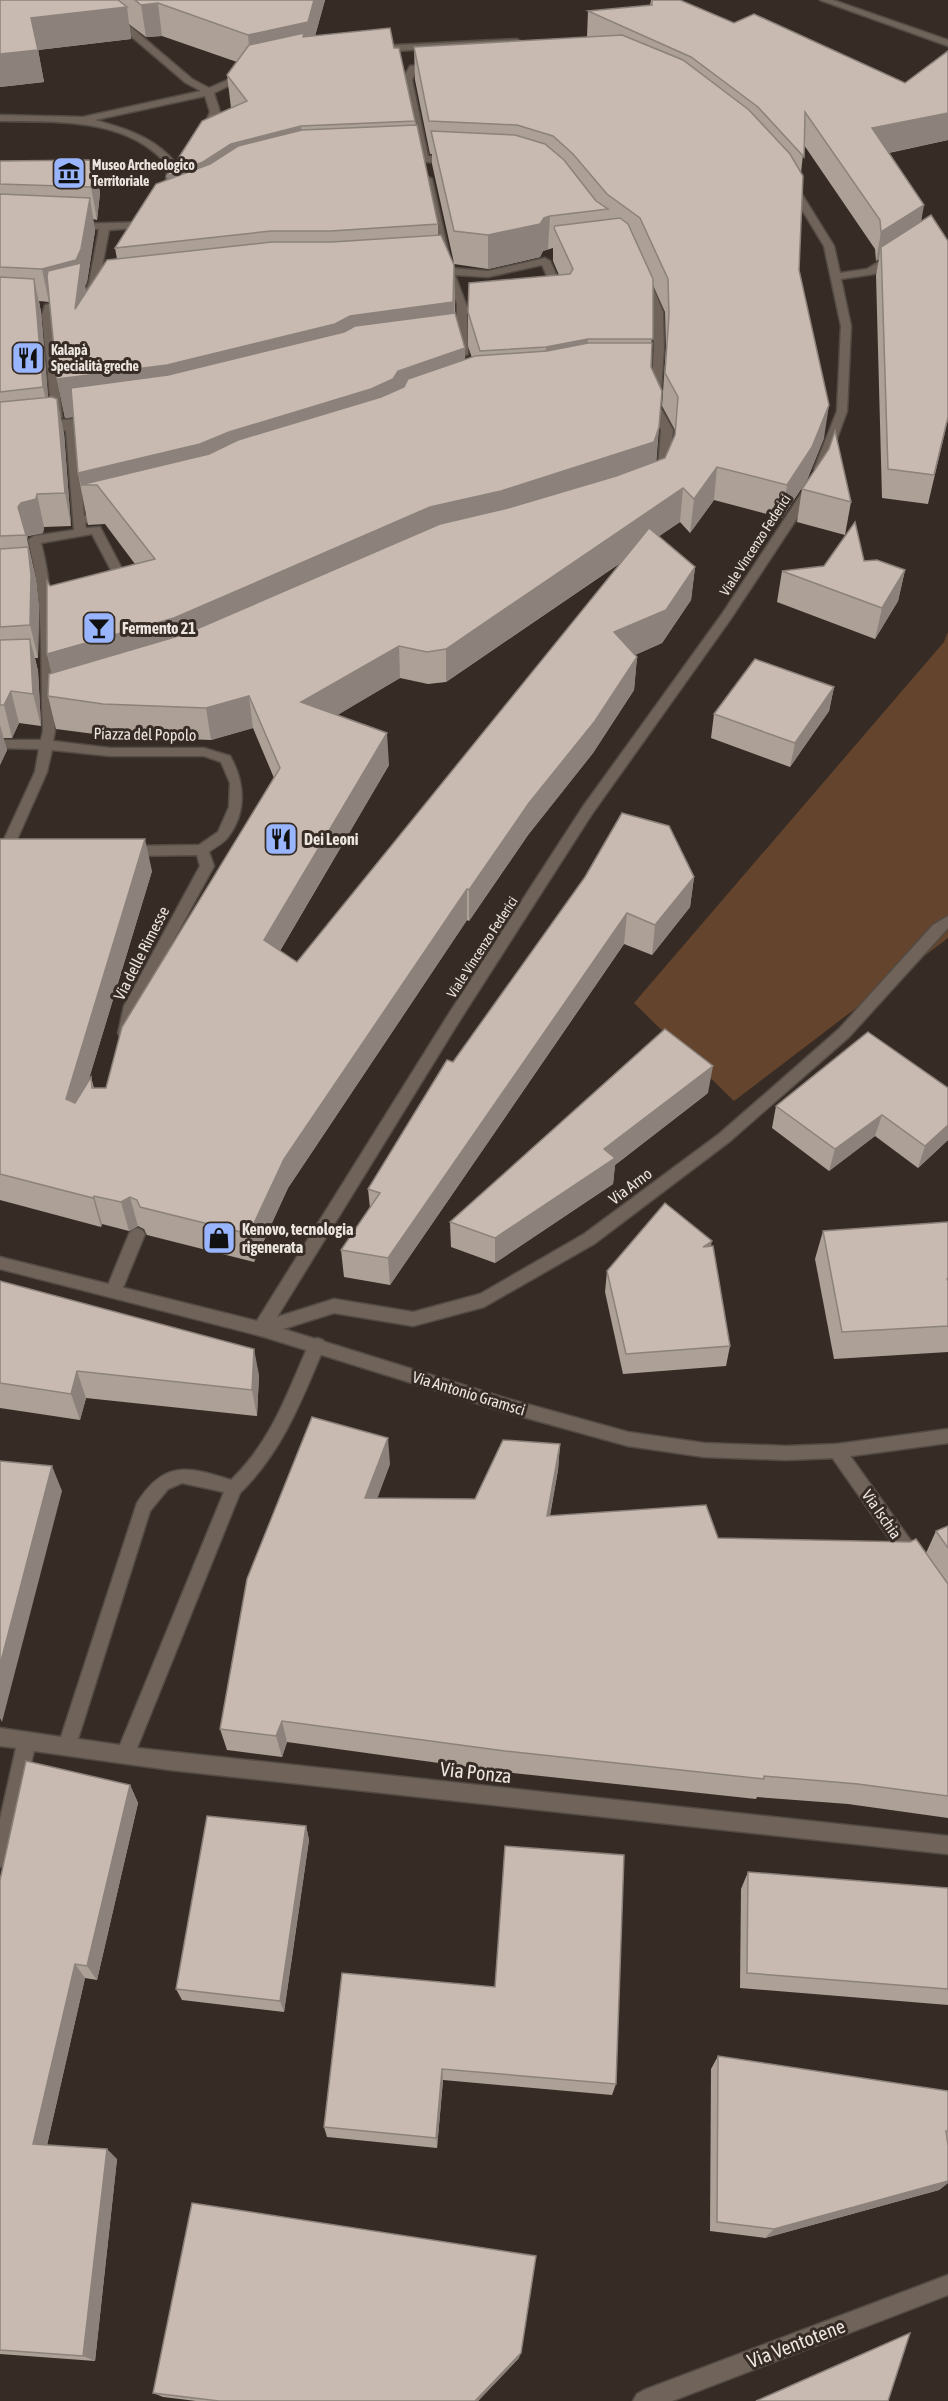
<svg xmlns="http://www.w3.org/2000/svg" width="948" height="2401" font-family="'Asap Condensed',sans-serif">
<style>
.green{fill:#64442c}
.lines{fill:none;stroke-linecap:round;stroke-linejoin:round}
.street-casing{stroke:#534b44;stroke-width:3}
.secondary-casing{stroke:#534b44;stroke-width:3}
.street{fill:#6f635a;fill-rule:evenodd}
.secondary{fill:#6f635a;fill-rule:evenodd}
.wall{fill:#aca097;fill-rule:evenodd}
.shaded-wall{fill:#8c827b}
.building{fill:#c8bab0;stroke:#8c827b;stroke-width:1.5}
.labels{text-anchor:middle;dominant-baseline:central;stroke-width:6;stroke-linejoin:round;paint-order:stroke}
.far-poi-label{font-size:14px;font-weight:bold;fill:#ebe4df;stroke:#372c25;text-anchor:start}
.far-street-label{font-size:14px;fill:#ebe4df;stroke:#372c25}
.poi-label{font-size:16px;font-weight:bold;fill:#ebe4df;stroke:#372c25;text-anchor:start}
.street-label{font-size:16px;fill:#ebe4df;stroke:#372c25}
.near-street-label{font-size:20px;fill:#ebe4df;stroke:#372c25}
</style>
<rect width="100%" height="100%" fill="#372c25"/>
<polygon class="green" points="948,632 948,938 734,1101 634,1003 944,642"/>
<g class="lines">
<g class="street-casing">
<g id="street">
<polygon points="820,0 833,0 948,40 948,46"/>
<path d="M112,16H118L192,79L209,88L241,74L249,76L214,93L220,112L208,136L200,134L210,112L205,96L95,120C127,129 157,138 178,166L173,188L165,186L168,166C128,117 57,122 0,121V115L83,117L201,91L186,83L112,20Z"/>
<polygon points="517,39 522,42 520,44 376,52 371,49 376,46"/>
<polygon points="435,64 438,65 438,69 416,71 412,80 428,156 455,158 455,162 452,163 424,162 419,159 402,80 410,66"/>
<polygon points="427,176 432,179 452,268 488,271 545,258 550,261 564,292 555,294 542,265 488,277 455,275 467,307 489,306 494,309 489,312 467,314 468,354 463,357 458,354 456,346 457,304 444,274 429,270 434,267 442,267 422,179"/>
<polygon points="789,183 795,183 834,246 840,273 867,269 890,255 899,257 874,274 841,279 851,326 847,411 826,469 820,472 814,469 837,411 841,326 824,246 787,185"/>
<path d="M148,222L152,223V227L109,230L99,283L92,297L54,309L52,315L62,417L59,420L92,418L97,421L92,424L74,426L77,429L84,516L106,510L112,514L110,517L85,523L86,528L100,527L131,586L129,589H121L92,534L41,543C57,604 52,668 55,731L53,741L110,748H204L230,756C245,782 247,812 228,837C224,843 215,847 209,852L214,866L138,1006L132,1033L130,1037H120L118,1033L124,1006L200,866L197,855L128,856L121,851L128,846L199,845L218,832L229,807L230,783L221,762L204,756H110L52,750L47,772L7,862L0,867V848L35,772L39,749L0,748V740H41L43,731C40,666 45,604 28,540L34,536L74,530L66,431L60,428L0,434V428L56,420L52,417L42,315L45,305L83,295L89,283L99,229H74L69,226L70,224Z"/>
<polygon points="646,279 651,282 663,312 664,348 660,407 673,430 670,467 664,479 660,481 654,477 658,467 661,430 650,407 654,348 653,312 641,282"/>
<polygon points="809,487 815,491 730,620 592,814 460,1020 277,1317 334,1299 413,1312 480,1294 584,1234 719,1134 839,1029 933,925 948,916 948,928 849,1037 729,1142 594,1244 484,1307 413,1326 334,1313 261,1336 255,1334 253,1329 255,1324 450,1012 582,808 722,614 805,488"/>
<polygon points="137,1228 142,1230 145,1234 122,1290 119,1295 114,1297 109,1295 106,1290 129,1234 132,1230"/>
<path d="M317,1338L323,1340L325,1345C302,1399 283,1451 240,1493L137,1748L948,1836V1854L170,1770L34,1751L9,1858L7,1865L0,1867V1819L16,1748L0,1746V1728L61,1737L137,1503C164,1460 188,1466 231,1480C274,1438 287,1392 311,1340ZM182,1483L224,1492L120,1745L78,1739L150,1511L168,1489Z"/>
<polygon points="837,1444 843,1446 919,1552 921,1558 919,1564 913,1566 907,1564 831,1456 829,1451 831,1446"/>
<polygon points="948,2275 948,2295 672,2401 633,2401 637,2394 644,2390"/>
</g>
</g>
<g class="secondary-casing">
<polygon id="secondary" points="0,1257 261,1322 505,1398 628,1432 704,1443 786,1446 837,1444 948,1429 948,1443 837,1458 786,1460 704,1457 628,1446 505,1412 261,1336 0,1269"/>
</g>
<use href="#street" class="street"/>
<use href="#secondary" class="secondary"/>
</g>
<g class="wall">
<path d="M0,0H325L315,36L394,48L415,121L416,125L438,224V235L454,263L432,164V154H430L415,80L414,47L587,37L588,11L650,5L651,0H680L734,23L905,83L948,51V140L889,153L921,221L948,419L928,504L882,498L876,275L879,259L876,261L875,249L804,145L801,173L799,270L824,438L807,480L782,518L714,500L690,533L680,522L659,536L695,567L691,600L662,643L635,655L637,657L634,690L593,753L528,835L469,921L467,920L288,1188L254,1262L147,1235L144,1229L138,1226L129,1231L102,1224L101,1227L0,1200V839L152,871L88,1082L91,1077L94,1088H106L274,778L253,728L211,740L110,736L56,729L48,696L52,673L47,654L50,586L135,564L105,524L88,525L78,473L74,417L65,418L57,379L49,302L39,301L41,312L48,397L64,433L71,526L44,527L43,533L28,536L27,539L36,580L39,608L38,658H35L38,671L41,726L19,723L12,738H3L7,750L0,765V161L94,160L100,193L97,220L93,219L95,231L87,282L85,286L86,293L117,259L115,248L168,180L231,108L227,75L237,62L162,36L146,37L129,24L131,39L38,50L44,82L0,87ZM553,248V261L559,275L468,312V346L472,358L465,360L455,313L454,264L488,269L540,257L543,251ZM653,285L665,312L666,348L662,406L675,430V436L665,458L656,461L662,391L651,367ZM622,562L297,962L280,951L389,765L337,715L400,678L428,684L446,682Z"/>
<polygon points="802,489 851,502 845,535 797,522"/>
<polygon points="864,561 905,570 898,601 875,639 777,602 782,571"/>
<polygon points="834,687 829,711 790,767 711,738 714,714"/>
<polygon points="585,877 694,877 690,907 652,955 624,944 390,1285 344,1277 341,1250 370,1208 368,1189 453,1062"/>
<polygon points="948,1088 948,1140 918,1168 875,1136 829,1171 772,1128 776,1106"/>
<polygon points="708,1093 615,1165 613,1184 495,1263 451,1247 450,1222"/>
<polygon points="948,1222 948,1352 834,1359 815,1259 823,1231"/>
<polygon points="711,1247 730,1346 726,1366 623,1374 605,1292 607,1271"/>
<polygon points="0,1281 259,1375 257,1416 86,1398 80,1420 0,1408"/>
<polygon points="560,1444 558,1470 550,1516 718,1538 926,1553 936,1531 948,1526 948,1818 848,1804 757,1797 756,1799 504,1772 287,1742 282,1757 227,1750 220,1729 390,1464 377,1498 475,1499"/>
<polygon points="130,1785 138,1803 97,1980 85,1978 47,2145 117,2159 95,2361 0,2354 0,1880"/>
<polygon points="306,1826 309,1840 284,2012 182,2000 176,1989"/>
<polygon points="748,1872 948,1888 948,2005 740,1988 741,1889"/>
<polygon points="342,1973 616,2084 612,2095 443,2080 437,2148 327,2137 324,2127"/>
<polygon points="718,2056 948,2091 948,2183 939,2190 765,2238 710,2231 711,2069"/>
<polygon points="519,2358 478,2401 196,2401 163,2397 153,2393"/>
</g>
<g class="shaded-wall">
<polygon points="314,0 325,0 310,54 251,67 248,35"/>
<polygon points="158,3 162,36 146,37 141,5"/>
<polygon points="127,7 131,39 38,50 44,82 0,87 0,54 31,18"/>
<polygon points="948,113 948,140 868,157 872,128"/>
<polygon points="301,126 303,159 171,209 167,176 231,144"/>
<polygon points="94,160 100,193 97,220 91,187"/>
<polygon points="90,198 95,231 87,282 85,286 88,302 75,309 77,294 49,302 42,269"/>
<polygon points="924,205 919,234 881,247 879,259 876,261 881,232"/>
<polygon points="550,216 548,249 543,251 540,257 488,269 488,235"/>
<polygon points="454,265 454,342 173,405 65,418 57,379"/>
<polygon points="34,279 41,312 50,420 43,387"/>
<polygon points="588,339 586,373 545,381 546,347"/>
<polygon points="465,348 465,388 97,485 81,485 78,473 229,432"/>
<polygon points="57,399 64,433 71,526 65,493"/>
<polygon points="829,405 824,438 807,480 782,518 787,485"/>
<polygon points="659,427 656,467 56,693 47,654 430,507"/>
<polygon points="717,467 714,500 690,533 694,499"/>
<polygon points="683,488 680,522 446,682 446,649"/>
<polygon points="37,494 44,527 43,533 28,536 27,539 18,507 21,503"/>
<polygon points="28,547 36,580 39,608 38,658 30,625"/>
<polygon points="695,567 691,600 662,643 612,665 614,632"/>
<polygon points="905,570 898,601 875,639 882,608"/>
<polygon points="30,639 38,671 41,726 33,694"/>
<polygon points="399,646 400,678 304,735 301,702"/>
<polygon points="637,657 634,690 593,753 528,835 469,921 469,890 529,803"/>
<polygon points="834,687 829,711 790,767 795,743"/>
<polygon points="11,691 19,723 12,738 4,705"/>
<polygon points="249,696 253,728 211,740 206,708"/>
<polygon points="0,725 7,750 0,765"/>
<polygon points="387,733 389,765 268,971 264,940"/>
<polygon points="145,839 152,871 74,1128 66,1099"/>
<polygon points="694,877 690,907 652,955 655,925"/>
<polygon points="467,889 467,920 288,1188 254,1262 249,1234 284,1159"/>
<polygon points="627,913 624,944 390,1285 388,1258"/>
<polygon points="713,1066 708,1093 615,1165 613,1184 495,1263 495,1238 604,1149"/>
<polygon points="882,1115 875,1136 829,1171 835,1149"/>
<polygon points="948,1125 948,1140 918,1168 925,1146"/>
<polygon points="94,1196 102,1224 101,1227 93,1198"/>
<polygon points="130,1197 138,1226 129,1231 121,1202"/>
<polygon points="712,1241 708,1261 703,1247"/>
<polygon points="254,1349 259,1375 257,1416 252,1390"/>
<polygon points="77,1371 86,1398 80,1420 71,1394"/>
<polygon points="388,1438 390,1464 368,1524 365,1498"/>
<polygon points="560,1444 558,1470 545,1542 547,1516"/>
<polygon points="52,1466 62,1491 2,1722 0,1718 0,1665"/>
<polygon points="282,1721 287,1742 282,1757 276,1736"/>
<polygon points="130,1785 138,1803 97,1980 87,1966"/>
<polygon points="306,1826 309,1840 284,2012 280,2001"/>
<polygon points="75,1964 85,1978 45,2154 33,2144"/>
<polygon points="442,2069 443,2080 437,2148 436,2138"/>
<polygon points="107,2149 117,2159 95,2361 83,2356"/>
<polygon points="948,2181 948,2183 939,2190 765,2238 774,2229"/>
<polygon points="521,2353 519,2358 478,2401 475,2401"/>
</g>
<g class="building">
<polygon points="0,0 118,0 127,7 31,18 38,50 0,54"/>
<polygon points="135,0 314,0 308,22 248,35 158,3 141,5"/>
<polygon points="652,0 680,0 734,23 754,14 905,83 948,51 948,113 872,128 924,205 881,232 880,220 805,112 804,157 758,107 691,57 588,11 652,5"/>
<polygon points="390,28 394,48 399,48 415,121 301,126 231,144 203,162 167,176 202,121 247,101 227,75 249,45 304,33 303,37"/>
<polygon points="622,35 683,60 749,110 790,154 803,176 799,270 829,405 812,447 787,485 717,467 694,499 683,488 446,649 427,652 399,646 301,702 387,733 264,940 297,962 649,528 695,567 666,610 614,632 637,657 595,721 529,803 469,890 467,889 284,1159 249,1234 140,1207 137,1200 130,1197 121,1202 94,1196 93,1198 0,1174 0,839 145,839 66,1099 75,1103 91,1077 92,1088 106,1088 122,1027 280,768 249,696 206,708 103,704 48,696 49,674 185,634 440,524 508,508 616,476 665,458 675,435 678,397 665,373 669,315 668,279 640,218 607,194 573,154 553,136 517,125 429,121 414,47"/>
<polygon points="417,125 438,224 331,231 271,231 115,248 156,184 210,164 238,146 302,130"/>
<polygon points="431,131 515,135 545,144 564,160 596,201 608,209 550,216 544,218 540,224 488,235 454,231"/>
<polygon points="94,160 91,187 0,184 0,161"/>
<polygon points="0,194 90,198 81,249 76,260 42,269 0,267"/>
<polygon points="931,215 948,241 948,417 934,475 888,469 881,247"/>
<polygon points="620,218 628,224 653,279 653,339 588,339 546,347 480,351 468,312 469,283 570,274 573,269 554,228 555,226"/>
<polygon points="441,235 454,265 453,302 350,316 335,324 167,365 57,379 47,276 48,271 81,263 75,309 107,260 272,242 332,242"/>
<polygon points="0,277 34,279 43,387 0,392"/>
<polygon points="455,313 465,348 398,371 393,379 371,389 229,432 200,444 78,473 71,388 168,375 344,332 355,326"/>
<polygon points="588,343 652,343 651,367 662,391 659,427 654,442 501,491 430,507 174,618 47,654 47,581 50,586 155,559 97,485 80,485 209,454 238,440 381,397 404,387 408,379 475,356 547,351"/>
<polygon points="52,397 57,399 65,493 37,494 36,499 21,503 18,507 26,535 0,536 0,402"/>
<polygon points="835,431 851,502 802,489 829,449"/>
<polygon points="855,522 864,561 877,560 905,570 882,608 782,571 824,566"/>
<polygon points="28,547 31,575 30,625 0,627 0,549"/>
<polygon points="30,639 33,694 11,691 4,705 0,705 0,640"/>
<polygon points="755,659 834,687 795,743 714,714"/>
<polygon points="622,813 669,826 694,877 655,925 627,913 388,1258 341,1250 380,1193 368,1189 447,1060 453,1062 585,877"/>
<polygon points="665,1029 713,1066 604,1149 615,1158 495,1238 450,1222"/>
<polygon points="868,1032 948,1088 948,1125 925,1146 882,1115 835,1149 776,1106"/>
<polygon points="665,1203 712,1241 703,1247 713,1246 730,1346 626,1354 607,1271"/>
<polygon points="948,1222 948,1278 947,1279 948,1281 948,1326 842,1332 823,1231"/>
<polygon points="0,1281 254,1349 252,1390 77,1371 71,1394 0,1383"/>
<polygon points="312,1417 388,1438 365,1498 475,1499 503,1440 560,1444 547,1516 706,1505 718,1538 910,1542 916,1539 948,1584 948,1796 858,1784 764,1776 764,1779 505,1751 282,1721 276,1736 220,1729 247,1579"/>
<polygon points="0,1461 52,1466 0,1665"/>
<polygon points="948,1526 948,1548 936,1531"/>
<polygon points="26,1761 130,1785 87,1966 75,1964 33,2144 107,2149 83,2356 0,2350 0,1880"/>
<polygon points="207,1816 306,1826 280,2001 176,1989"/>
<polygon points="505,1846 624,1855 616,2084 442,2069 436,2138 324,2127 342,1973 495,1987"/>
<polygon points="748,1872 948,1888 948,1989 747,1973"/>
<polygon points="718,2056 948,2091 948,2132 946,2131 948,2145 948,2181 774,2229 717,2222"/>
<polygon points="192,2203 536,2256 521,2353 475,2401 219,2401 153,2393"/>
<polygon points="910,2333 888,2401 756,2401"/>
</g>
<defs>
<g id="museum-square" transform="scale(1.725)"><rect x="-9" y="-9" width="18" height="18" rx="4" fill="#99b5fd" stroke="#372c25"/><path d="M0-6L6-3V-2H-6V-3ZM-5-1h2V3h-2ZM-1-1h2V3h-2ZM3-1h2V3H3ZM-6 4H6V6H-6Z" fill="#111"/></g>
<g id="restaurant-square" transform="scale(1.725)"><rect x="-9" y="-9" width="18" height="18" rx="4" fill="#99b5fd" stroke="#372c25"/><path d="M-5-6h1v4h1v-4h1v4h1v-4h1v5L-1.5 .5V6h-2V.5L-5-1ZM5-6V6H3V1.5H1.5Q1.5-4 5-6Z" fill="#111"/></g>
<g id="bar-square" transform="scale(1.725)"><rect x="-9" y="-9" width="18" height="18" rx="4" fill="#99b5fd" stroke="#372c25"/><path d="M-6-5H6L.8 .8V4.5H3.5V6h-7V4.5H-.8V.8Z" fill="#111"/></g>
<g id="shop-square" transform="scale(1.725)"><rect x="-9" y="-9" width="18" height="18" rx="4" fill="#99b5fd" stroke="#372c25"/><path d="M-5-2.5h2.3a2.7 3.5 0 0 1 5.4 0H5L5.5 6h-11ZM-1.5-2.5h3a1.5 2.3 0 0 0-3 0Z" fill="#111"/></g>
</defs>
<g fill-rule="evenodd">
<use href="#museum-square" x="69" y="173"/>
<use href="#restaurant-square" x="28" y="358"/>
<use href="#bar-square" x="99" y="628"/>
<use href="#restaurant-square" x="281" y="839"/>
<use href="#shop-square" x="219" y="1238"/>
</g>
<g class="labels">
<g class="far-poi-label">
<text x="92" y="165">Museo Archeologico<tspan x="92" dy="16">Territoriale</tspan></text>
<text x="51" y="350">Kalapà<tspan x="51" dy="16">Specialità greche</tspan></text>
</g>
<g class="far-street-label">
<text transform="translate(755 545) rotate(-57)">Viale Vincenzo Federici</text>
<text transform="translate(482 947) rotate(-57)">Viale Vincenzo Federici</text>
</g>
<g class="poi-label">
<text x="122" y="628">Fermento 21</text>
<text x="304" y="839">Dei Leoni</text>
<text x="242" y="1229">Kenovo, tecnologia<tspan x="242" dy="18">rigenerata</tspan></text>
</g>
<g class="street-label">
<text transform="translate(145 734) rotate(1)">Piazza del Popolo</text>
<text transform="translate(141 953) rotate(-63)">Via delle Rimesse</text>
<text transform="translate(630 1186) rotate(-37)">Via Arno</text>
<text transform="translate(469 1393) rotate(17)">Via Antonio Gramsci</text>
<text transform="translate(882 1514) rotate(55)">Via Ischia</text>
</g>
<g class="near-street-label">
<text transform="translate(476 1772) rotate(6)">Via Ponza</text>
<text transform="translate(796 2343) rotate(-21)">Via Ventotene</text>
</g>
</g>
</svg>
